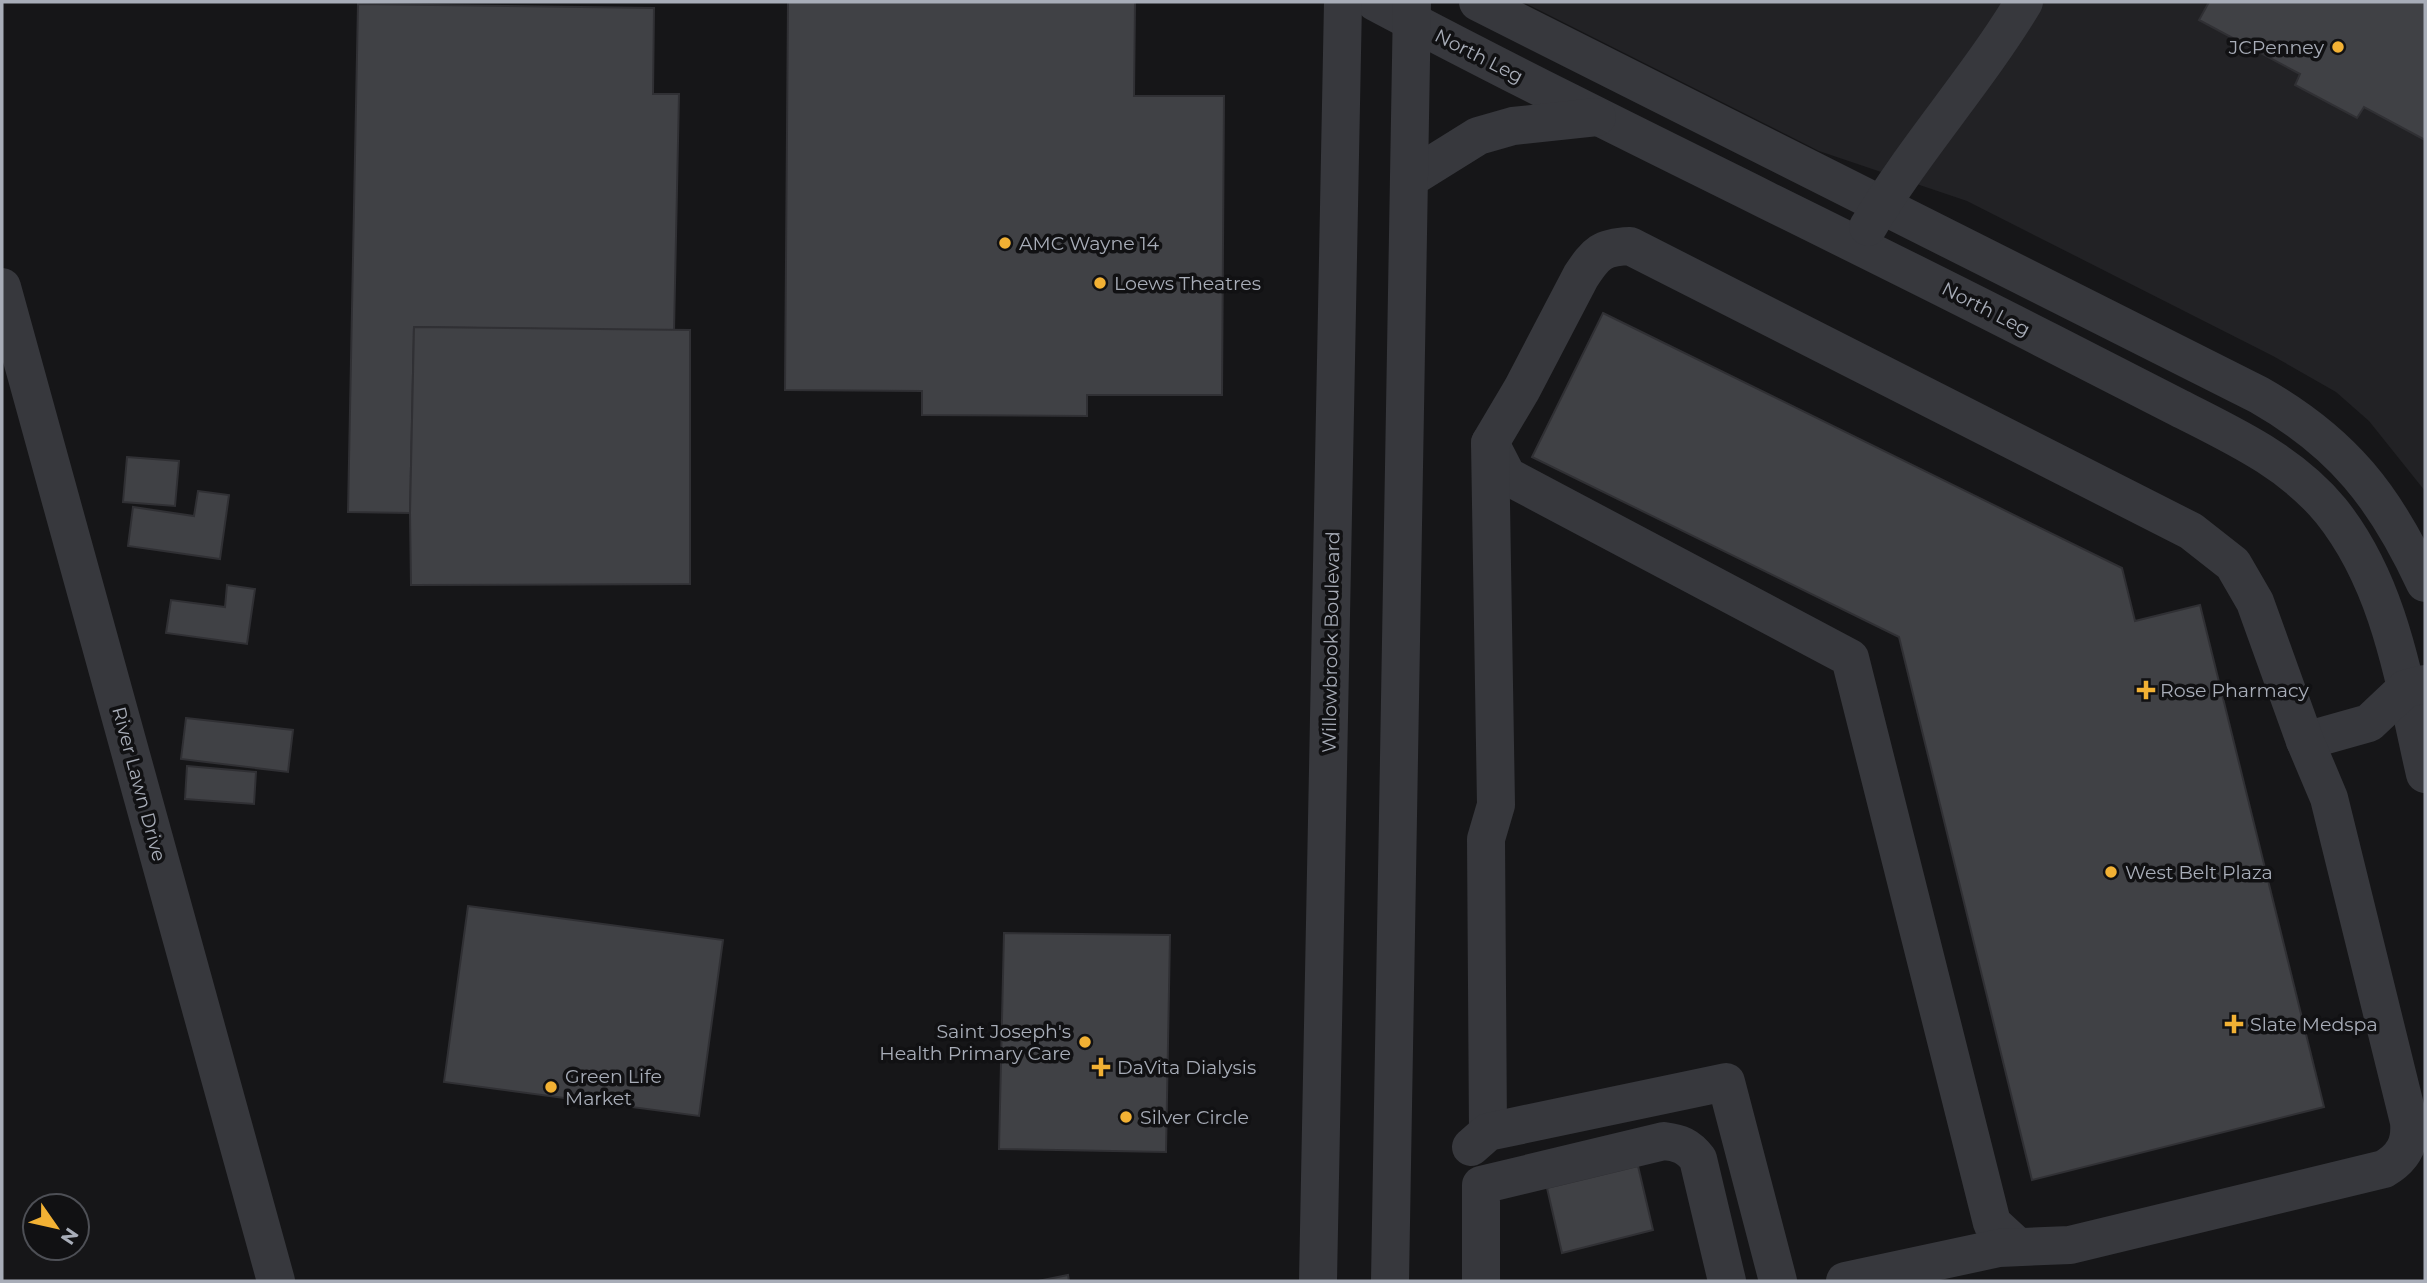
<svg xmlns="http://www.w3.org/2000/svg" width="2427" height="1283" font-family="Montserrat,sans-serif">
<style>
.built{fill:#222225}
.building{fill:#404145;stroke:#303034;stroke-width:2}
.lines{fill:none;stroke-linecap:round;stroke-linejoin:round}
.minor{stroke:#37383d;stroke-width:38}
.poi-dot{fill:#f2b134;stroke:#111113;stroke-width:2.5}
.labels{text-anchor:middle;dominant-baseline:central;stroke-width:7;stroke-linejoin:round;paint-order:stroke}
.poi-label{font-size:19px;fill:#a8adb8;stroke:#111113;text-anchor:start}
.street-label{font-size:19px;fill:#a8adb8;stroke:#111113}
</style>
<rect width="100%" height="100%" fill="#161618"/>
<polygon class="built" points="1523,2 2425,2 2425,491 2369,421 2336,392 2273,356 1967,201 1819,151"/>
<g class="building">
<polygon points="788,2 1135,2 1134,96 1224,96 1222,395 1087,395 1087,416 922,415 922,391 785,390"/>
<polygon points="2209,2 2425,2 2425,140 2364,107 2357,118 2295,85 2300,74 2199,20"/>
<polygon points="358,4 654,8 653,94 679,94 674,331 414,327 410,513 348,512"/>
<polygon points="1603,313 2122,568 2135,621 2200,605 2324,1107 2032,1180 1899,637 1532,457"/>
<polygon points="414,327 690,330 690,584 411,585 410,513"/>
<polygon points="127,457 179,461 175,506 123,502"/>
<polygon points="198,491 229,495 220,559 128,546 133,507 194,516"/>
<polygon points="227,585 255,589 247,644 166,633 171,600 225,607"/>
<polygon points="186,718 293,730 288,772 181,759"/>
<polygon points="187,766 256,772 254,804 185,799"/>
<polygon points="468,906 723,940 699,1116 444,1082"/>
<polygon points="1004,933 1170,935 1166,1152 999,1149"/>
<polygon points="1638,1166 1653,1230 1562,1253 1547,1188"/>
<polygon points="1068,1275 1069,1281 1038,1281"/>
</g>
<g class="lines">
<g class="minor">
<path d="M1375,2C1597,120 1826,227 2050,342C2093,364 2136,386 2179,408C2234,436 2291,462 2331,511C2391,586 2404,683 2425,774"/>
<path d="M1478,2L2259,395C2343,443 2385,497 2425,583"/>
<polyline points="1409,179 1478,136 1513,126 1597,117"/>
<path d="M1868,227C1915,148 1977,80 2024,2"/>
<polyline points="2,287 276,1281"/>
<polyline points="1490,443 1507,476 1850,658 1992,1223 2018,1247"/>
<polyline points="2305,741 2369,723 2405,689 2425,684"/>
<path d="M1488,1132L1486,839L1496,805L1490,443L1522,389L1581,276C1596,253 1602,247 1630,246L2191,531L2233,564L2255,602L2305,741L2329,798L2409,1122C2411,1144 2403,1158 2384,1169L2070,1245L1999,1248L1845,1281"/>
<polyline points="1471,1147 1488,1132 1726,1082 1778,1281"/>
<polyline points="1318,1281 1343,2"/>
<polyline points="1390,1281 1412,2"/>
<path d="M1481,1281V1185L1664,1141C1680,1143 1688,1146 1698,1159L1727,1281"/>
</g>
</g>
<g class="poi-dot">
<circle cx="2338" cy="47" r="7"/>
<circle cx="1005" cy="243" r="7"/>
<circle cx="1100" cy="283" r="7"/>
<path d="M2142.5 679.5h7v7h7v7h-7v7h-7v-7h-7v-7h7z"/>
<circle cx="2111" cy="872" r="7"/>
<path d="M2230.5 1013.5h7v7h7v7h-7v7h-7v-7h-7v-7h7z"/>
<circle cx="1085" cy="1042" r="7"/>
<path d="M1097.5 1056.5h7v7h7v7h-7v7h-7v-7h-7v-7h7z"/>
<circle cx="551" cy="1087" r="7"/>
<circle cx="1126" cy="1117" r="7"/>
</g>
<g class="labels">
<g class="poi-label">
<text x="2324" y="47" text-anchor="end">JCPenney</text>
<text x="1019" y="243">AMC Wayne 14</text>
<text x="1114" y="283">Loews Theatres</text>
<text x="2160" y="690">Rose Pharmacy</text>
<text x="2125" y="872">West Belt Plaza</text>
<text x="2250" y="1024">Slate Medspa</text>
<text x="1071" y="1031" text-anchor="end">Saint Joseph's<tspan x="1071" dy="22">Health Primary Care</tspan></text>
<text x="1117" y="1067">DaVita Dialysis</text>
<text x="565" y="1076">Green Life<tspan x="565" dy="22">Market</tspan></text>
<text x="1140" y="1117">Silver Circle</text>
</g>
<g class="street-label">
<text transform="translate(1479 56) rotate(27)">North Leg</text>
<text transform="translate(1986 309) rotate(27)">North Leg</text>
<text transform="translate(1331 642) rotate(-89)">Willowbrook Boulevard</text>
<text transform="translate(139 784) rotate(75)">River Lawn Drive</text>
</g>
</g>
<rect width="2427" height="1283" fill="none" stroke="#a8adb8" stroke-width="7"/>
<g transform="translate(56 1227) rotate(124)"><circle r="33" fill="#111113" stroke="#4d4f55" stroke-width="2"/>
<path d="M0-5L12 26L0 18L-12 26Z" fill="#f2b134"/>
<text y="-10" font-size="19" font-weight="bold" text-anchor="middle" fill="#a8adb8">N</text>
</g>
</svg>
